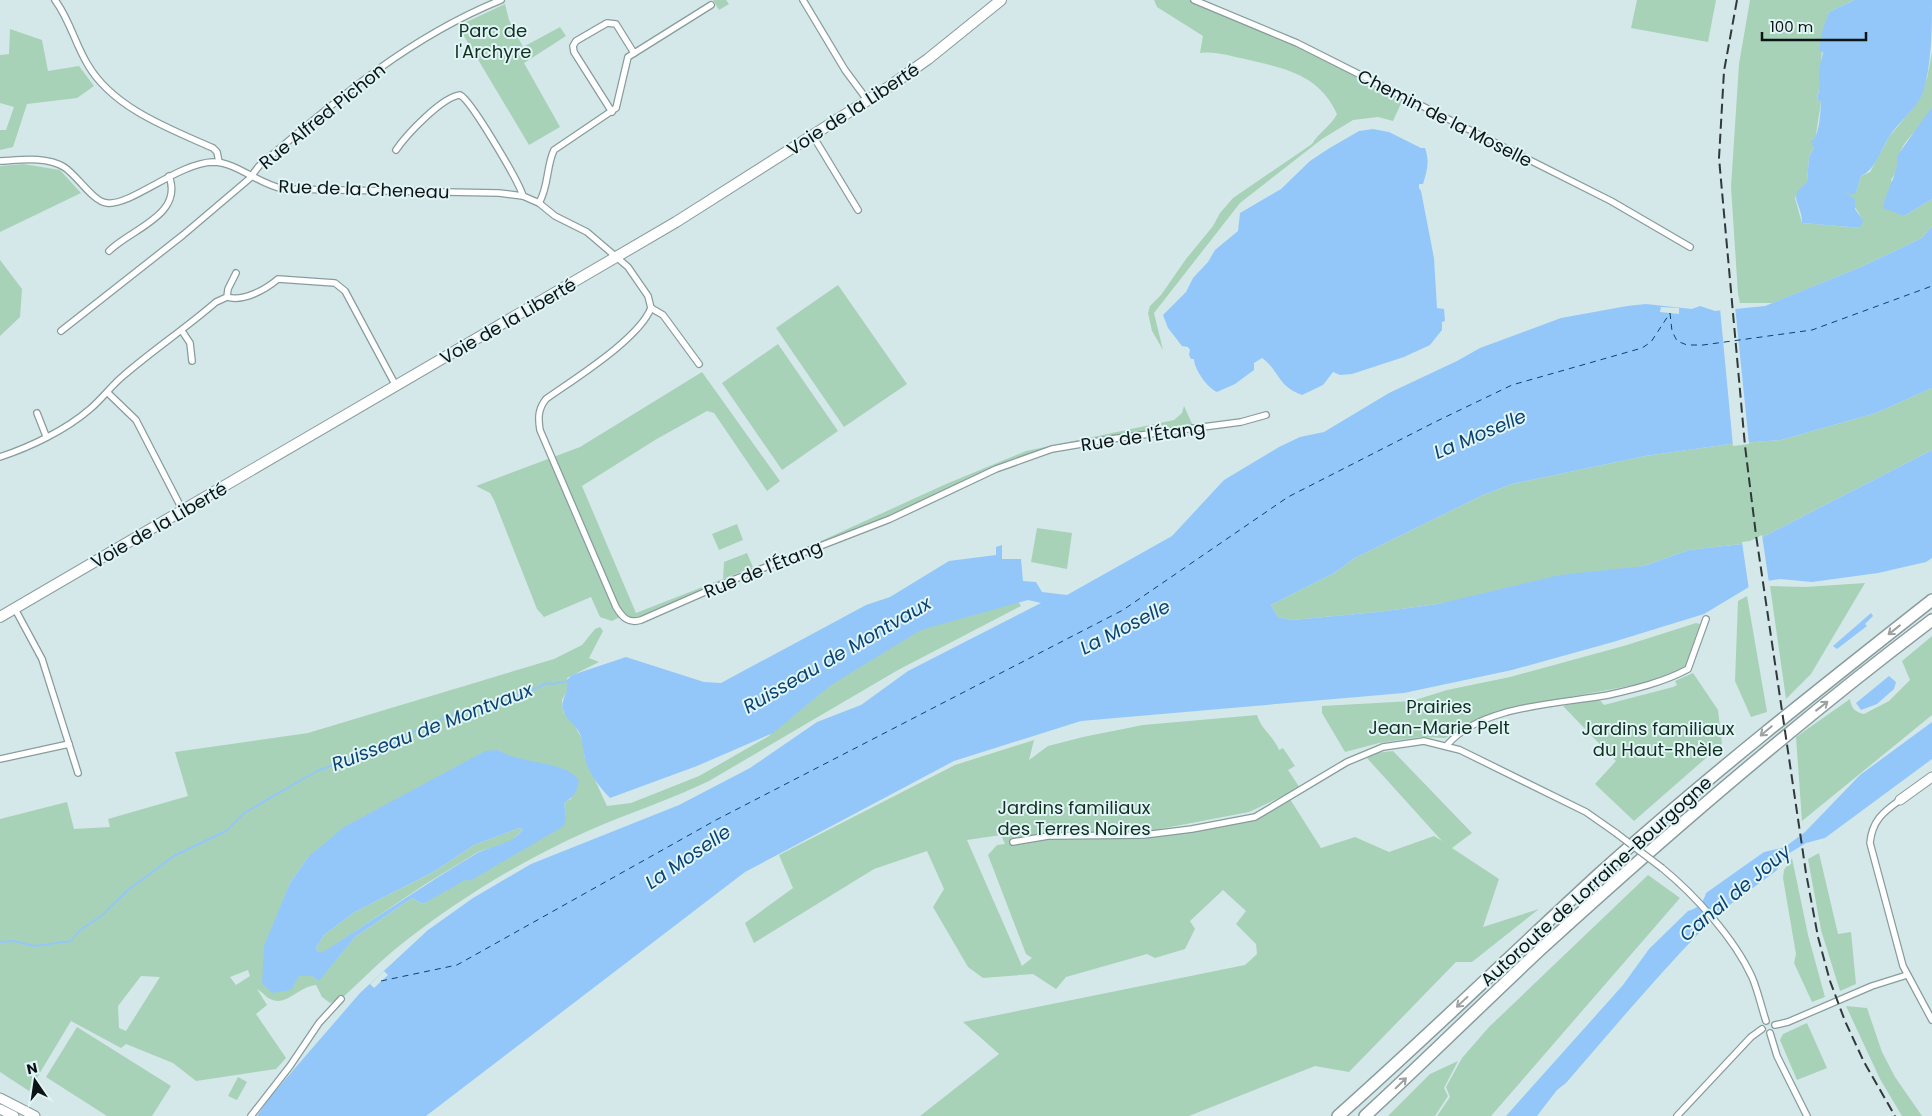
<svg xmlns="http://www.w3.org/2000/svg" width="1932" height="1116" font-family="Poppins,sans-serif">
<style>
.green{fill:#a8d2b8;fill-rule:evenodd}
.water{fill:#94c7f9;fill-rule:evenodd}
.pier{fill:#d4e8e9}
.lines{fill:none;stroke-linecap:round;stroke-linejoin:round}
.stream{stroke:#94c7f9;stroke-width:2}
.ferry{stroke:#0a4371;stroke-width:1;stroke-dasharray:6 5;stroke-linecap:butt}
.street-casing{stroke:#899c9d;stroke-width:8}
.secondary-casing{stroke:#899c9d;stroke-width:11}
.primary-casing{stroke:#899c9d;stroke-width:12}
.highway-casing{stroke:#899c9d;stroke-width:14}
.street{stroke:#fff;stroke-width:5.5}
.secondary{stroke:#fff;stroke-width:9}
.primary{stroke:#fff;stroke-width:10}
.highway{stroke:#fff;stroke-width:11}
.rail{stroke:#2f393a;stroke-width:2;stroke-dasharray:10 5;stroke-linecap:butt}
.street-bridge-casing{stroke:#899c9d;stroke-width:8;stroke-linecap:butt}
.street-bridge{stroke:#fff;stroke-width:5.5}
.oneway{stroke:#9ea1a1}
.labels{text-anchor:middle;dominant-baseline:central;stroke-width:4;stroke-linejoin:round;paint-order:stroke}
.park-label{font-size:18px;fill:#123020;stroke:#e1f5f7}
.street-label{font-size:18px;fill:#0d1415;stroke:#e1f5f7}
.water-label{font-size:19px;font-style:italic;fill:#0a4371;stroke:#e1f5f7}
</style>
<rect width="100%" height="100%" fill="#d4e8e9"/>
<g class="green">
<polygon points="713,0 726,0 729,4 719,10"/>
<path d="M1154,0H1194L1297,43L1404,97L1393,121L1378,117L1353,120L1322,139L1240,203L1154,313L1163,350L1152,331L1148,313L1150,306L1161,295L1186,259L1213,226L1220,213L1233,198L1312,144C1319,132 1331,126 1337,114C1319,74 1284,68 1245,59C1229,56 1216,51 1200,53L1203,36L1157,7Z"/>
<polygon points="1637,0 1716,0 1708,42 1631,28"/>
<path d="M1750,0H1854L1829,12C1819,41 1823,71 1817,100L1821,102L1814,148L1809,157L1807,182L1795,198L1802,223L1861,228C1865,212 1849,204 1843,192L1856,193L1861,176L1870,172L1889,137L1914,107L1927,78L1932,52C1932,67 1932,94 1932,107C1926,128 1893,143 1899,167L1891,180L1904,216L1932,199V226L1922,238L1863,266L1773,303H1740L1738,294L1731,187L1739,64Z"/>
<polygon points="505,4 509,20 523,47 560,27 566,36 524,63 560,127 529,145 458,26"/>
<polygon points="10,29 42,40 48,71 79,66 94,86 77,98 27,104 13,147 0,150 0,130 6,130 14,107 0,103 0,55 9,54"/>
<polygon points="23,164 60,170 81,193 0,232 0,166"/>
<polygon points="0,260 22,289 20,317 0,336"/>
<polygon points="838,285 907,384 844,427 776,328"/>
<polygon points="778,344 838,431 782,470 722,383"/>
<polygon points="702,372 780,481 767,491 714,413 707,411 655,440 582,486 636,613 723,579 724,562 747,553 753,567 723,579 725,583 635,622 622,616 612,621 600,617 591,597 544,617 537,609 494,500 490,493 476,486 580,447"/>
<polygon points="1932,388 1932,450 1751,543 1689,550 1644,566 1438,604 1378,612 1292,620 1278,617 1271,605 1336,572 1353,559 1483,495 1512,484 1645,456 1730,444 1781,440 1876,413"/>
<polygon points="1184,406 1194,428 1052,449 996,469 941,495 821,546 819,542 946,484 1026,451 1174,420 1182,413"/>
<polygon points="737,524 743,540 719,550 712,534"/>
<polygon points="1037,528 1072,533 1067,569 1031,562"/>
<polygon points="1865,583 1811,674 1786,699 1770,586 1805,587"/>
<polygon points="1747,596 1767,712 1751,717 1735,681 1738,601"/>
<path d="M1018,601L1021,606L898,670L709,781C670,800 629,813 590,830C522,860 457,900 399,946C379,962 360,982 341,999L330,1003L322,997L316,985C297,987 287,1007 270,999C266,997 261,991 257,989L267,1005L256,1014L286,1058L276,1069L196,1081L173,1063L126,1044L121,1048L71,1021L29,1091L0,1072V819L67,802L74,829L110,827L108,819L188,796L175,752L308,733L554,659L582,645L595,629L600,627L603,631L589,658L599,662L567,678L569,687L562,700L563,712L575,726L583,741L584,756L607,806L631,803L699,776L769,736L812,686L898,625ZM498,750L509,757L527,762L572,798L564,803L566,816L423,904L412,898L355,937L319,980L312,976H299L281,909L290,883L308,857ZM248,970L250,976L236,985L230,977ZM141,976L160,977L126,1031L119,1028L118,1006Z"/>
<polygon points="1696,623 1700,624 1685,668 1645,683 1496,711 1445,738 1420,737 1379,743 1345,752 1322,713 1322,706 1412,701 1447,690 1510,677 1627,645"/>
<path d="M1932,636V715L1802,821L1796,737L1850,699C1851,708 1855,712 1864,714L1889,701L1910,680L1902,661Z"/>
<polygon points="1693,673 1718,710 1722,744 1634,821 1595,784 1616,761 1563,706 1598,698 1604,705 1673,687 1677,685 1675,681"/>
<path d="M1257,715C1262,731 1273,735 1279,750L1283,748L1295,766L1288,770L1300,788L1249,812L1160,829L1147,835L1246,819L1290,799L1321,848L1355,837L1389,852L1434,836L1442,841L1367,758L1375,753L1393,751L1472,833L1452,848L1499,879L1483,927L1539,909L1472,962H1456L1349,1072L1315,1066L1189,1116H920L999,1054L963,1022L1245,965L1257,954L1256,944L1236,924L1246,911L1223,890L1190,921L1195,929L1185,949L1155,958L1147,954L1066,977L1056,989L1033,974L983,978L968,967L933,907L944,889L927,851L874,869L754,943L745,923L793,888L779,855L955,765L1034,740L1029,760L1048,746L1083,737L1143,725ZM1001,835L1005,844L997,845L988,855L1026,954L1032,958L1022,966L967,840Z"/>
<polygon points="519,828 523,829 512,841 478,852 424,885 323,953 318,952 316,948 324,935 355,912 435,871 474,845"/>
<polygon points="1819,853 1838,934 1851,932 1856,984 1840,991 1821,930 1808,859"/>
<polygon points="1792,858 1808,935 1825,997 1812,1002 1794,963 1796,954 1783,878 1784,870"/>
<polygon points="1648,875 1680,898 1491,1116 1437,1116 1450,1097 1446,1087 1462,1058 1489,1027"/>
<polygon points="1846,1006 1867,1008 1882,1052 1895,1077 1922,1116 1902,1116 1880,1079"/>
<polygon points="1807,1023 1827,1068 1797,1080 1780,1040 1783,1034"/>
<polygon points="77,1027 171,1086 152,1116 107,1116 46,1077"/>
<polygon points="1458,1061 1444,1088 1448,1096 1435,1116 1388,1116 1430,1074"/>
<polygon points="238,1077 247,1082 237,1100 228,1096"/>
</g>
<g class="water">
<path d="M1854,0H1932C1932,30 1932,66 1922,95C1914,111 1899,122 1889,137C1880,151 1876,169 1861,176L1856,193L1851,195L1843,192L1855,199V209L1863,220L1861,228L1802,223C1802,201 1786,199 1807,182L1809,157L1814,148L1810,141L1814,140C1820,128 1820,115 1821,102L1817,100C1820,87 1819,85 1819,72C1819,66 1822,59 1823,52L1819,51L1822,32L1829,12Z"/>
<path d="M1932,107V199L1904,216L1883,208C1886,189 1899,174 1897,156Z"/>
<path d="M1373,129L1389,132L1421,148H1425C1430,162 1427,171 1423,184H1419V188L1421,191L1434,258L1437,308L1444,309L1445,321L1442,322V330L1430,345L1404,357L1352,374L1340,375L1333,372L1323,385L1302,395C1277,386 1280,371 1262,358L1254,363V370L1235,384L1217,392C1206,387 1194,368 1194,359H1191L1189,355L1190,350L1188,347L1182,346L1168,328L1163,315L1186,292L1193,278L1208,262L1215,250L1238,231L1240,213L1281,189L1310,161L1328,149L1359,131Z"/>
<path d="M1932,226V388L1876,413L1781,440L1730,444L1645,456L1512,484L1483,495L1353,559L1336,572L1271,605L1278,617L1292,620L1378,612L1438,604L1560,575L1644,566L1689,550L1751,543L1932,450V558L1926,562L1878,573L1812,582L1780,579L1767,581L1749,587L1704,614L1613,642L1512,670L1404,693L1081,721L954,761L745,872L426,1116H257L270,1097L360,993L428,930L473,898L531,864L679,805L750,768L817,722L861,705L908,671L1041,603L1028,600L921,630L831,685L773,733L697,766L610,798C599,787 587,771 584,755C582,746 583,740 579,732C575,725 565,718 563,710C560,699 570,692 567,680L572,675L626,657L704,682L721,683L866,605L890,597L949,561L996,555V547L1002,545V559H1021L1023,581L1036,582L1042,592L1067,595L1172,536L1224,480L1279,447L1300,437L1324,432L1389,393L1457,361L1480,348L1561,318L1627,306L1646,304L1692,309L1700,306L1715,311L1765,306L1863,266L1922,238Z"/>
<polygon points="1871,613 1873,616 1865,624 1867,626 1837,649 1833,646"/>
<polygon points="1889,676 1896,682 1894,689 1877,704 1861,710 1856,703"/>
<path d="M1932,722V759L1825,838L1806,843L1788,854L1776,871L1720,912C1707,915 1707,924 1699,933C1653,981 1610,1032 1566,1083L1557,1090L1537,1116H1506L1623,985L1649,949L1688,911C1699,908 1703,903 1706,893L1764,852L1785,847L1805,832L1860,775Z"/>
<path d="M498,750C521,764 566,761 579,780C577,792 574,797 564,803L566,816L564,826L470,881L467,879L423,904L412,898L355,937L319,981L312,976H299L291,990L272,993L262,983L264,946L290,883L308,857L344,827L485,751ZM519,828L523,829C512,846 490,845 474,855C422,886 373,920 323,952H318L316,948L324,935L355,912L435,871L474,845Z"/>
</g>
<g class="pier">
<polygon points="1735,306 1749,444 1733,446 1720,308"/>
<polygon points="1661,307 1679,308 1679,314 1660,312"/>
<polygon points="1762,535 1769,583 1749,590 1742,542 1750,541"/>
<polygon points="384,971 388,975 374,988 370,984"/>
</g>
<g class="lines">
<polyline class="stream" points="0,942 13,941 35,946 71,941 79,931 101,916 128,890 174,856 226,831 244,813 317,771 396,743 421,727 464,711 493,704 508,696 526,693 547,683 552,684 569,681"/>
<g class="ferry">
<polyline points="1670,313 1672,331 1677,341 1687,345 1703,345 1812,330 1932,286"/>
<polyline points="381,981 457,965 716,820 1123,610 1288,497 1435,422 1512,385 1642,348 1651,342 1670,313"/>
</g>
<g class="street-casing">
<g id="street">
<path d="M55,0C70,20 75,44 88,65C113,108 170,129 213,148L217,152L219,162"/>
<polyline points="803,0 845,70 868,101"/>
<polyline points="1194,0 1297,43 1611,201 1690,247"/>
<polyline points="612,112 574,52 573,46 576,41 607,23 616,24 634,53"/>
<polyline points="813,136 858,210"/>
<path d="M396,150C407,134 442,97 460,95C471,100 519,182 523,196"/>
<path d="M0,161C20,160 46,156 64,167C77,175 93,202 107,203C131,206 178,163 213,162C237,162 259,185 284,189L499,193L523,196L539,203L555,216L587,232L628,267L648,296L651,308C639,339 574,379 546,399C538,409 538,418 540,430L616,607C622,617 628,624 641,620L730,581L890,519L996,469L1052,449L1111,439L1241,422L1266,415"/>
<path d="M539,203C549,186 546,167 554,150L616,108L628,57L711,5"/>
<path d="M109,251C131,229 184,215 169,176"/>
<path d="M227,297C243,302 265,290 278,279L335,283L345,291L396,386"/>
<polyline points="651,308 663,315 699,364"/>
<path d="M61,331L183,235L249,179L259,166C335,101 407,38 501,0"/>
<polyline points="182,331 190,343 192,361"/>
<polyline points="108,393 136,420 183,511"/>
<polyline points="37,413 46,436"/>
<path d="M0,457C30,447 66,430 90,409C102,399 111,386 123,376C153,350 186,328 216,302L227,297L228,289L236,273"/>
<polyline points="15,609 42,659 78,773"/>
<path d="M1447,745C1481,705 1560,704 1608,695C1635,689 1664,682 1688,669L1706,619"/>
<polyline points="0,759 69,744"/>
<path d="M1900,800C1883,812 1872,821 1870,843L1903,966L1932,1020"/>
<polyline points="1013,842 1048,836 1144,835 1192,829 1255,817 1347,762 1383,747 1424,741 1460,750 1586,812 1616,833"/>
<path d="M1662,868C1695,895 1734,938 1752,977C1758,991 1761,1006 1766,1021"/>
<polyline points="1775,1025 1788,1022 1872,986 1907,975"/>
<polyline points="1770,1033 1777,1056 1807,1116"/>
<polyline points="251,1116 290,1066 319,1023 341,999"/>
<polyline points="1677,1116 1751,1037 1762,1029"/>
</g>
</g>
<g class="secondary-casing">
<g id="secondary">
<polyline points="1900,800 1932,777"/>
<polyline points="0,1098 35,1116"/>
<polyline points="0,1109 14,1116"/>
</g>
</g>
<g class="primary-casing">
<polyline id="primary" points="0,617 676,222 890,86 928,59 1001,0"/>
</g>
<g class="highway-casing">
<g id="highway">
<path d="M1338,1116C1427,1037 1512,954 1599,874C1706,778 1819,689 1932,600"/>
<path d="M1365,1116C1425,1061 1482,1004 1541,949C1667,834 1796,723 1932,620"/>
</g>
</g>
<use href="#street" class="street"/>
<use href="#secondary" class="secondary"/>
<use href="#primary" class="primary"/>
<use href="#highway" class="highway"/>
<polyline class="rail" points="1737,0 1724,71 1719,158 1745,446 1756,535 1806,873 1818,937 1830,981 1845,1021 1864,1062 1895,1116"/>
<g class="street-bridge-casing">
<polyline id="street-bridge" points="1616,833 1662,868"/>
</g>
<use href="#street-bridge" class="street-bridge"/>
</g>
<defs><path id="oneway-shaft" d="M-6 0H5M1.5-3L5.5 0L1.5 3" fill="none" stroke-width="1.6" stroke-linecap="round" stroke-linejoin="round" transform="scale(1.25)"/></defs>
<g class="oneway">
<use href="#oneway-shaft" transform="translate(1894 630) rotate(142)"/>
<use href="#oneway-shaft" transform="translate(1822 706) rotate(-38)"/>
<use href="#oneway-shaft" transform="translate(1766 731) rotate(140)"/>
<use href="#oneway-shaft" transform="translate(1462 1002) rotate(137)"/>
<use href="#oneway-shaft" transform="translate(1401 1083) rotate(-44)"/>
</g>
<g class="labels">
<g class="park-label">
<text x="493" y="30">Parc de<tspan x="493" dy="21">l'Archyre</tspan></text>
<text x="1439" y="706">Prairies<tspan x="1439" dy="21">Jean-Marie Pelt</tspan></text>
<text x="1658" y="728">Jardins familiaux<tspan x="1658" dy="21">du Haut-Rhèle</tspan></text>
<text x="1074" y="807">Jardins familiaux<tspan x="1074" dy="21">des Terres Noires</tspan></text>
</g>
<g class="street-label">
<text transform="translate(853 109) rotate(-33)">Voie de la Liberté</text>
<text transform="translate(322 116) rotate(-39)">Rue Alfred Pichon</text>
<text transform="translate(1445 118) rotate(27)">Chemin de la Moselle</text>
<text transform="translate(364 189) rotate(2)">Rue de la Cheneau</text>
<text transform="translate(508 321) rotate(-30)">Voie de la Liberté</text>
<text transform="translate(1143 436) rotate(-8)">Rue de l'Étang</text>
<text transform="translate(159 525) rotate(-30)">Voie de la Liberté</text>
<text transform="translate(763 569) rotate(-22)">Rue de l'Étang</text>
<text transform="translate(1596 881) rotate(-42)">Autoroute de Lorraine-Bourgogne</text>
</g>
<g class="water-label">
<text transform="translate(1480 434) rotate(-23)">La Moselle</text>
<text transform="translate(1125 627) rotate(-27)">La Moselle</text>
<text transform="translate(837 655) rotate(-30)">Ruisseau de Montvaux</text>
<text transform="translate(432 727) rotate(-21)">Ruisseau de Montvaux</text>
<text transform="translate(688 857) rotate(-34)">La Moselle</text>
<text transform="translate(1735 893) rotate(-40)">Canal de Jouy</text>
</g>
</g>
<g transform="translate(35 1081) rotate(347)" stroke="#e1f5f7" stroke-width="4" paint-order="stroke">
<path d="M0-4L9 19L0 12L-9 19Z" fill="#0d1415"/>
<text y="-8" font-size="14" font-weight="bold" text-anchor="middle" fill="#0d1415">N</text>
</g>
<path d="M1762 32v8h104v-8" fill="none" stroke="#0d1415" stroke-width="2.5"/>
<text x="1770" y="32" font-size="15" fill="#0d1415" stroke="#e1f5f7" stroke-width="4" paint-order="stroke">100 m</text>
</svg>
